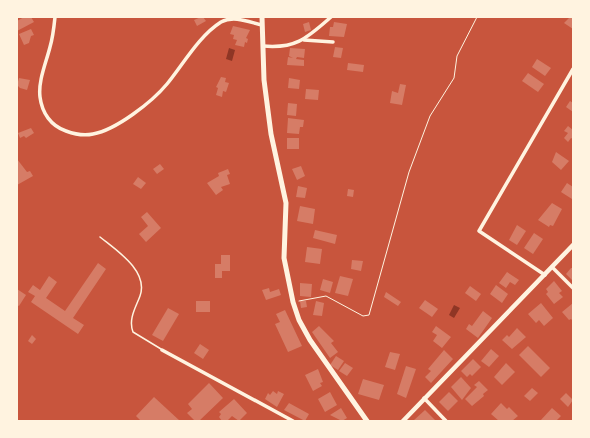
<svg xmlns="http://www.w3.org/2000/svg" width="590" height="438" font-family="'Open Sans',sans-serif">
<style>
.water{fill:#8f3625}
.building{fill:#d67c66}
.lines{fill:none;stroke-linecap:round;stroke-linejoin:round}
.path{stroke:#fff3e0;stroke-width:1}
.service{stroke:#fff3e0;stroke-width:1.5}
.minor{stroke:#fff3e0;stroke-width:3.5}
.tertiary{stroke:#fff3e0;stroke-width:4.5}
.secondary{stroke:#fff3e0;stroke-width:5}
</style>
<rect width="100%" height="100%" fill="#c8553d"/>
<g class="water">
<polygon points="229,48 235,50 232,61 226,59"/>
<polygon points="454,305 460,308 454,318 449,315"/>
</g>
<g class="building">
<polygon points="24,17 31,17 34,22 17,31 17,21"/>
<polygon points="201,17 203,17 206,21 197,26 194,20"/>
<polygon points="570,17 573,17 573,29 564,23"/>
<polygon points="309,22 311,30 305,32 303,24"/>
<polygon points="334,22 347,24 344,37 329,36 330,27 333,27"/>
<polygon points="233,26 250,30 246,38 248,39 247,43 245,42 244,47 235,45 237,40 233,39 234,35 230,34"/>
<polygon points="31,29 34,35 31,36 29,43 24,45 19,34"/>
<polygon points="335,47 343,48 341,58 333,57"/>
<polygon points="290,48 305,49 304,58 297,57 296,59 304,60 304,66 287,65 288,57 293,58 289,56"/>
<polygon points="537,59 551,68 545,76 532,67"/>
<polygon points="348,63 364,65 363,72 347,70"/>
<polygon points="528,73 544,84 538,92 522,81"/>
<polygon points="221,77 226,78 225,82 229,83 226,92 223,91 222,97 216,95 218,88 216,87"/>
<polygon points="19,78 30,80 27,90 20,88 17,85"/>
<polygon points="289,78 300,80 299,89 288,88"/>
<polygon points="400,84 406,85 402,105 390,103 392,91 398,93"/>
<polygon points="306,89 319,90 318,100 305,99"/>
<polygon points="570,101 573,103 573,112 566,107"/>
<polygon points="288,103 297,104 296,116 287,115"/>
<polygon points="288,118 304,120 303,127 300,127 299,134 287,133"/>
<polygon points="568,126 573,130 573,139 571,138 568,142 564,138 568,133 564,131"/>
<polygon points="31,128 34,133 26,138 24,136 20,138 18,133"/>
<rect x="287" y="138" width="12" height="11"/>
<polygon points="556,152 569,161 561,170 552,162"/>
<polygon points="17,159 27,172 30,171 33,176 17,185"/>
<polygon points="160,164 164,169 157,174 153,169"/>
<polygon points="301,166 305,176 297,180 292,169"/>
<polygon points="228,169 230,174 227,175 230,184 221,187 223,190 216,195 207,183 219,176 218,173"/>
<polygon points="138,177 146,183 141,189 133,184"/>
<polygon points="567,183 573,187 572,199 561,192"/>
<polygon points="298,186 307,188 305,198 296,197"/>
<polygon points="348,189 354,190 353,197 347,196"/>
<polygon points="552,203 562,209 553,226 550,225 549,227 538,220"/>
<polygon points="300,206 315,209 313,224 297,221"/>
<polygon points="147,212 161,228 146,242 139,234 148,226 141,217"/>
<polygon points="517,225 526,231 517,245 509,240"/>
<polygon points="315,230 337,235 335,244 313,238"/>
<polygon points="534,233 543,239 533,254 524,248"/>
<polygon points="307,247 322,249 320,264 305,262"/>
<polygon points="221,255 230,255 230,271 222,271 222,278 215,278 215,264 221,264"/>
<polygon points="352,260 363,261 361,271 351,269"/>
<polygon points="98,263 106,269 73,318 84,325 78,334 31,302 35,296 28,292 33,285 40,290 49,276 57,282 46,298 65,311"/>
<polygon points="571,268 573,268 573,281 566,274"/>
<polygon points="507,272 519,280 515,285 510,282 506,288 499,283"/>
<polygon points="340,276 353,279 348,296 335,293"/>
<polygon points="323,279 333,282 330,293 320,290"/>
<polygon points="554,281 562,291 559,293 563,297 554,304 546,294 548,292 546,289"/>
<polygon points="300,283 312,284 311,297 300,296"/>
<polygon points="496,285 508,294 502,303 490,294"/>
<polygon points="470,286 481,294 476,301 465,293"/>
<polygon points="269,288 270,292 279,289 281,295 266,300 262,290"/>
<polygon points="17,289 26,295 19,306 17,305"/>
<polygon points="386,292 401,302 398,306 384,297"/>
<polygon points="425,300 438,309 432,317 419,308"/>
<rect x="196" y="301" width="14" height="11"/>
<polygon points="300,301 306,301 307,307 301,308"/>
<polygon points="316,301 324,303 322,316 313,315"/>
<polygon points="541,303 553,318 544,326 539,320 536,323 528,314"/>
<polygon points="573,303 573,321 571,319 569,320 562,312"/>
<polygon points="168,308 179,314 163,341 152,335"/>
<polygon points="285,310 302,346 288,352 275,324 280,322 276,314"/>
<polygon points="483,311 492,318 478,338 466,329 469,324 472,326"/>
<polygon points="319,326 334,341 331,343 338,352 330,358 312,332"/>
<polygon points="436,326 451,337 442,348 433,341 437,335 432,332"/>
<polygon points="517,328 526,337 512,349 502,340 507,335 509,337"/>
<polygon points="32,335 36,339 32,344 28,341"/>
<polygon points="200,344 209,350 203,359 194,353"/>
<polygon points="528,346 550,368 541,377 519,355"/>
<polygon points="491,349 499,356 489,367 481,361"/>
<polygon points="444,350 453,359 431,383 425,377 431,371 428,369"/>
<polygon points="390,352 400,354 395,370 385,367"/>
<polygon points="336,356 344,361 338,370 330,365"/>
<polygon points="473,359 481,367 472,376 470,374 467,377 461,371"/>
<polygon points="345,363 353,368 347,376 339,371"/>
<polygon points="506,363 515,372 502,385 494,377"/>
<polygon points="406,366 416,369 406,398 397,394"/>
<polygon points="318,369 323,382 320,383 322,386 313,391 305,375"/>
<polygon points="461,377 471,388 462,400 451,387"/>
<polygon points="363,379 384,385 379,400 358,394"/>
<polygon points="479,381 488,390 483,394 484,396 472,406 465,399 477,387 474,385"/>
<polygon points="209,383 223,398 199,421 195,421 187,413 192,409 188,404"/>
<polygon points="532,388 538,393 530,401 524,396"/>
<polygon points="273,391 277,394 278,391 284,394 277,407 265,399 268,393 270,395"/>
<polygon points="330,392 337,405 325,412 318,399"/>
<polygon points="449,392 458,401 448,411 439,402"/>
<polygon points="566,393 573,400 568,407 560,399"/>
<polygon points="154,397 180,421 141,421 136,416"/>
<polygon points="234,399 247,413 239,421 232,416 227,421 222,421 219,417 221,414 219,412"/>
<polygon points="289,403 309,414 305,421 284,410"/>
<polygon points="501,403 507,409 509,407 518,416 512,421 499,421 491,414"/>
<polygon points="341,408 347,418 342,421 330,415"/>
<polygon points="552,408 561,416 556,421 540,421"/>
<polygon points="425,410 436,421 413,421"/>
</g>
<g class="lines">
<polyline class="path" points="299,301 326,296 363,316 369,315 409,172 430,116 454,78 457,56 477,17"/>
<path class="service" d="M100,237C116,250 149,271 140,296C136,307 128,319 133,332L161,349"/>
<g class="minor">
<path d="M55,17C54,27 53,37 50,47C46,63 38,81 40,97C42,113 51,126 66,131C74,134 84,136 93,134C116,130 152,102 167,84C184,63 199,36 221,22C234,15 249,22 262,25"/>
<polyline points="304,40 333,42"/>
<path d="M263,46C296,49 307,38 331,17"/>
<polyline points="552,267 573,288"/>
<polyline points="545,275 479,231 573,69"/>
<polyline points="162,350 293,421"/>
<polyline points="424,398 446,421"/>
</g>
<polyline class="tertiary" points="403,421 573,245"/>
<polyline class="secondary" points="262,17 264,80 271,134 286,203 284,258 293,302 299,320 310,340 367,421"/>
</g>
<rect width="590" height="438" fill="none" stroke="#fff3e0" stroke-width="36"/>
</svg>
